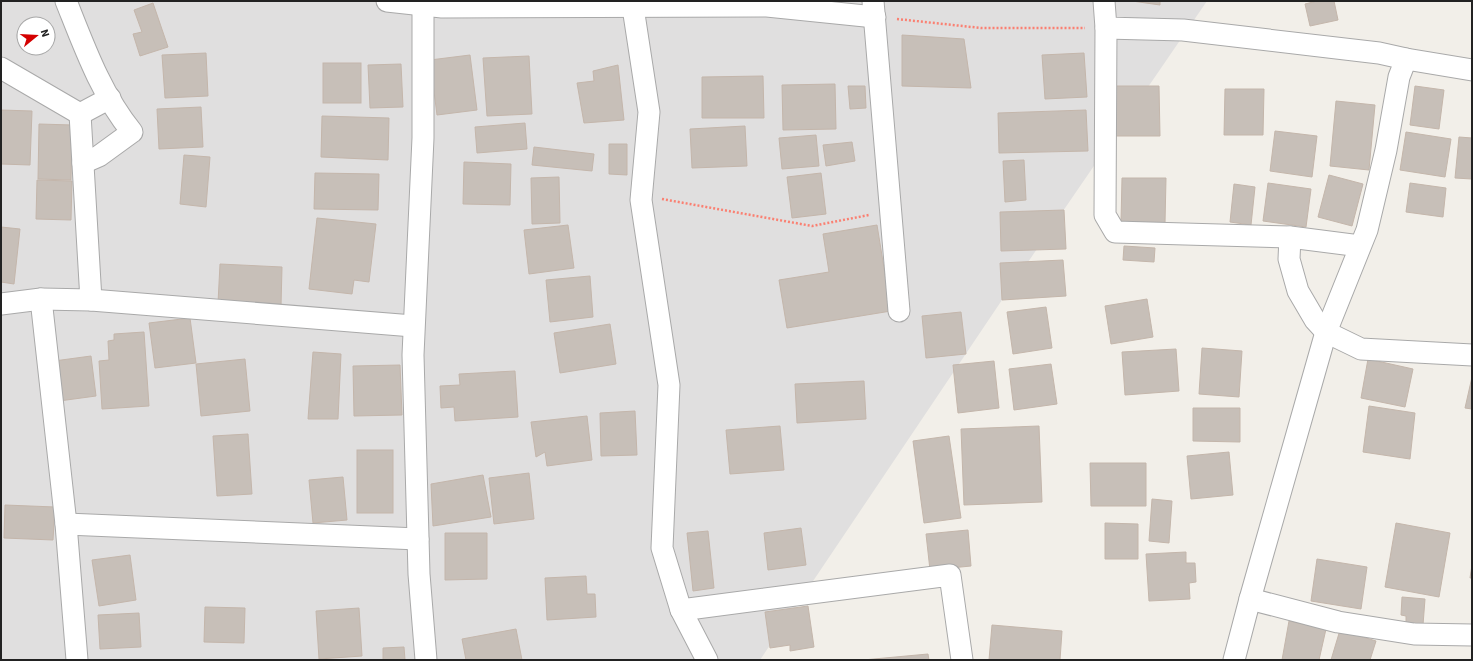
<svg xmlns="http://www.w3.org/2000/svg" width="1473" height="661" font-family="'Source Sans 3',sans-serif">
<style>
.residential{fill:#e0dfdf;fill-rule:evenodd}
.building{fill:#c7bfb8;stroke:#c4b6ab}
.lines{fill:none;stroke-linecap:round;stroke-linejoin:round}
.minor-casing{stroke:#a9a9a9;stroke-width:23}
.path{stroke:#fa8072;stroke-width:2.5;stroke-dasharray:2 2;stroke-linecap:butt}
.minor{stroke:#fff;stroke-width:21}
</style>
<rect width="100%" height="100%" fill="#f2efe9"/>
<path class="residential" d="M1,1H1207L1002,300L760,660H1ZM24,24H48V48H24Z"/>
<g class="building">
<polygon points="1132,1 1160,1 1160,5"/>
<polygon points="1317,1 1334,1 1338,20 1310,26 1305,4"/>
<polygon points="153,3 168,47 140,56 133,34 142,32 134,10"/>
<polygon points="902,35 964,39 971,88 902,86"/>
<polygon points="206,53 208,96 165,98 162,55"/>
<polygon points="1084,53 1087,97 1045,99 1042,55"/>
<polygon points="470,55 477,110 437,115 430,60"/>
<polygon points="529,56 532,114 487,116 483,58"/>
<rect x="323" y="63" width="38" height="40"/>
<polygon points="401,64 403,107 370,108 368,65"/>
<polygon points="618,65 624,120 584,123 577,83 594,81 593,71"/>
<polygon points="763,76 764,118 702,118 702,77"/>
<polygon points="835,84 836,129 783,130 782,85"/>
<polygon points="848,86 865,86 866,108 850,109"/>
<polygon points="1114,86 1159,86 1160,136 1115,136"/>
<polygon points="1415,86 1444,90 1439,129 1410,125"/>
<polygon points="1225,89 1264,89 1263,135 1224,135"/>
<polygon points="1336,101 1375,105 1369,170 1330,166"/>
<polygon points="201,107 203,147 159,149 157,109"/>
<polygon points="1,110 32,111 30,165 1,164"/>
<polygon points="1086,110 1088,151 999,153 998,113"/>
<polygon points="322,116 389,118 388,160 321,157"/>
<polygon points="525,123 527,149 477,153 475,127"/>
<polygon points="39,124 72,125 71,180 38,179"/>
<polygon points="745,126 747,166 692,168 690,129"/>
<polygon points="1275,131 1317,136 1312,177 1270,171"/>
<polygon points="1406,132 1451,139 1445,177 1400,170"/>
<polygon points="816,135 819,166 782,169 779,138"/>
<polygon points="1459,137 1472,138 1472,179 1455,178"/>
<polygon points="852,142 855,161 826,166 823,145"/>
<polygon points="609,144 627,144 627,175 609,174"/>
<polygon points="534,147 594,154 592,171 532,165"/>
<polygon points="184,155 210,157 206,207 180,204"/>
<polygon points="1024,160 1026,200 1005,202 1003,161"/>
<polygon points="464,162 511,164 510,205 463,204"/>
<polygon points="315,173 379,174 378,210 314,209"/>
<polygon points="821,173 826,214 792,218 787,177"/>
<polygon points="1329,175 1363,184 1352,226 1318,217"/>
<polygon points="559,177 560,223 532,224 531,178"/>
<polygon points="1122,178 1166,178 1165,223 1121,222"/>
<polygon points="37,180 72,181 71,220 36,219"/>
<polygon points="1268,183 1311,189 1306,227 1263,221"/>
<polygon points="1410,183 1446,188 1443,217 1406,212"/>
<polygon points="1234,184 1255,187 1251,225 1230,222"/>
<polygon points="1064,210 1066,249 1001,251 1000,212"/>
<polygon points="317,218 376,224 369,282 354,280 352,294 309,289"/>
<polygon points="568,225 574,268 529,274 524,230"/>
<polygon points="877,225 891,311 787,328 779,280 829,272 823,234"/>
<polygon points="1,227 20,229 14,284 1,282"/>
<polygon points="1124,246 1155,248 1154,262 1123,260"/>
<polygon points="1063,260 1066,296 1002,300 1000,263"/>
<polygon points="220,264 282,267 281,306 218,303"/>
<polygon points="590,276 593,317 550,322 546,280"/>
<polygon points="1147,299 1153,337 1111,344 1105,306"/>
<polygon points="1046,307 1052,348 1013,354 1007,312"/>
<polygon points="961,312 966,354 926,358 922,316"/>
<polygon points="190,318 196,363 155,368 149,323"/>
<polygon points="610,324 616,364 560,373 554,333"/>
<polygon points="144,332 149,406 102,409 99,361 109,360 108,341 114,340 114,334"/>
<polygon points="1202,348 1242,351 1239,397 1199,394"/>
<polygon points="1176,349 1179,391 1125,395 1122,352"/>
<polygon points="313,352 341,354 338,419 308,419"/>
<polygon points="91,356 96,396 59,401 54,361"/>
<polygon points="245,359 250,411 201,416 196,364"/>
<polygon points="1368,359 1413,369 1405,407 1361,398"/>
<polygon points="994,361 999,408 958,413 953,365"/>
<polygon points="1051,364 1057,404 1014,410 1009,369"/>
<polygon points="400,365 402,415 354,416 353,366"/>
<polygon points="515,371 518,417 455,421 454,407 441,408 440,386 460,385 459,374"/>
<polygon points="1472,377 1472,409 1465,408"/>
<polygon points="864,381 866,419 797,423 795,384"/>
<polygon points="1369,406 1415,413 1410,459 1363,452"/>
<polygon points="1193,408 1240,408 1240,442 1193,441"/>
<polygon points="635,411 637,455 601,456 600,413"/>
<polygon points="587,416 592,460 547,466 545,452 536,457 531,422"/>
<polygon points="780,426 784,470 730,474 726,430"/>
<polygon points="1039,426 1042,502 964,505 961,429"/>
<polygon points="248,434 252,494 217,496 213,436"/>
<polygon points="949,436 961,518 924,523 913,441"/>
<rect x="357" y="450" width="36" height="63"/>
<polygon points="1229,452 1233,495 1191,499 1187,456"/>
<polygon points="1090,463 1146,463 1146,506 1091,506"/>
<polygon points="529,473 534,519 494,524 489,478"/>
<polygon points="483,475 491,517 433,526 431,484"/>
<polygon points="343,477 347,520 313,523 309,480"/>
<polygon points="1152,499 1172,501 1169,543 1149,541"/>
<polygon points="5,505 55,507 53,540 4,538"/>
<polygon points="1105,523 1138,524 1138,559 1105,559"/>
<polygon points="1396,523 1450,533 1439,597 1385,587"/>
<polygon points="801,528 806,565 768,570 764,533"/>
<polygon points="968,530 971,566 930,570 926,534"/>
<polygon points="708,531 714,588 693,591 687,533"/>
<polygon points="445,533 487,533 487,579 445,580"/>
<polygon points="1186,552 1186,563 1195,563 1196,582 1189,583 1190,599 1149,601 1146,554"/>
<polygon points="130,555 136,600 99,606 92,560"/>
<polygon points="1317,559 1367,567 1361,609 1311,601"/>
<polygon points="1472,565 1472,578 1470,578"/>
<polygon points="586,576 587,594 595,594 596,617 547,620 545,578"/>
<polygon points="1402,597 1425,599 1423,625 1406,623 1406,616 1401,615"/>
<polygon points="808,606 814,647 790,651 790,645 770,648 765,612"/>
<polygon points="205,607 245,608 244,643 204,642"/>
<polygon points="359,608 362,656 319,659 316,611"/>
<polygon points="139,613 141,647 100,649 98,615"/>
<polygon points="1289,621 1326,629 1319,660 1282,660"/>
<polygon points="992,625 1062,631 1060,660 989,660"/>
<polygon points="516,629 522,660 466,660 462,639"/>
<polygon points="1340,630 1376,641 1370,660 1331,660"/>
<polygon points="404,647 405,660 383,660 383,648"/>
<polygon points="928,654 929,660 863,660"/>
</g>
<g class="lines">
<g class="minor-casing">
<g id="minor">
<path d="M66,1C84,46 101,94 132,132L99,156L83,163"/>
<polyline points="387,1 442,7 767,6 875,17"/>
<polyline points="632,1 649,112 641,200 669,385 662,548 681,610 707,660"/>
<polyline points="873,1 899,311"/>
<polyline points="1104,1 1106,28 1183,30 1379,53 1406,59 1399,77 1386,150 1367,230 1326,332 1250,599 1234,660"/>
<polyline points="423,5 423,138 413,355 419,574 426,660"/>
<polyline points="1106,28 1105,215 1115,232 1290,237 1289,259 1298,291 1315,320 1326,332 1361,349 1472,355"/>
<polyline points="1406,59 1472,70"/>
<polyline points="1,68 80,114 110,98"/>
<polyline points="1290,237 1360,246"/>
<polyline points="41,299 66,524 77,660"/>
<polyline points="91,300 413,326"/>
<polyline points="1,304 41,299 91,300 80,114"/>
<polyline points="66,524 418,539"/>
<polyline points="1250,599 1338,622 1414,634 1472,635"/>
<polyline points="681,610 950,575 962,660"/>
</g>
</g>
<g class="path">
<polyline points="897,19 981,28 1085,28"/>
<polyline points="662,199 812,226 869,215"/>
</g>
<use href="#minor" class="minor"/>
</g>
<rect width="1473" height="661" fill="none" stroke="#222222" stroke-width="4"/>
<g transform="translate(36 36) rotate(72)"><circle r="19" fill="#ffffff" stroke="#a7a7a7"/>
<path d="M0-3L7 15L0 10L-7 15Z" fill="#d40000"/>
<text y="-6" font-size="11" font-weight="bold" text-anchor="middle" fill="#222222">N</text>
</g>
</svg>
